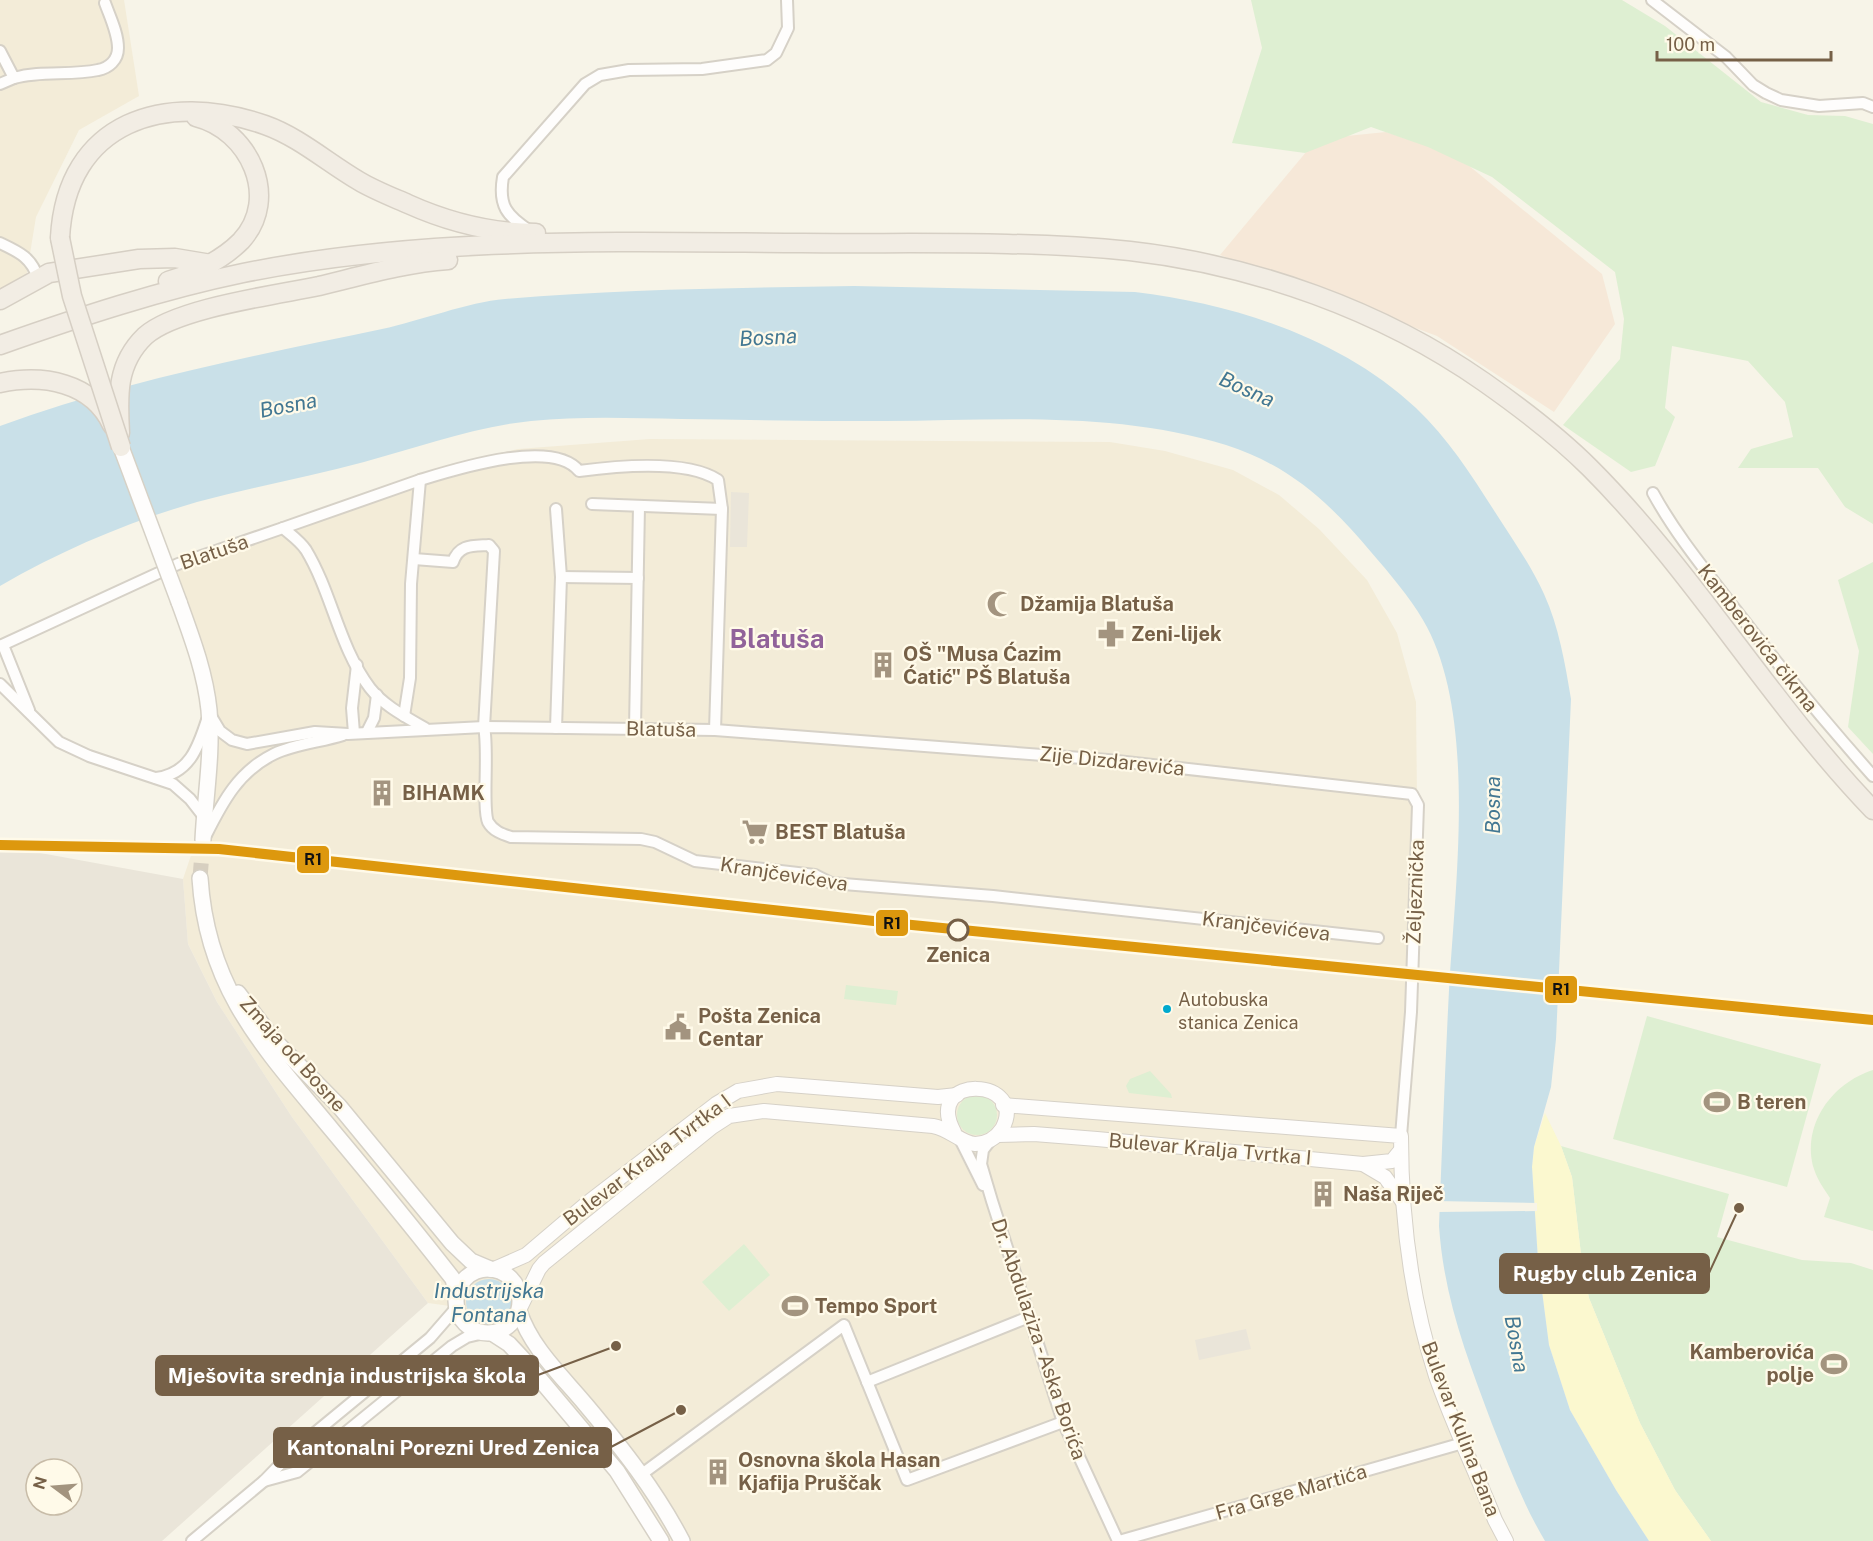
<svg xmlns="http://www.w3.org/2000/svg" width="1873" height="1541" font-family="'Public Sans',sans-serif">
<style>
.residential{fill:#f3ecd8}
.commercial{fill:#f6e8d8}
.industrial{fill:#eae5d9;fill-rule:evenodd}
.green{fill:#deefd2}
.sand{fill:#fbf8cf}
.water{fill:#c9e0e8}
.pier{fill:#f7f4e8}
.lines{fill:none;stroke-linecap:round;stroke-linejoin:round}
.secondary-tunnel{stroke:#d7cfc0;stroke-width:15;stroke-dasharray:15 8;stroke-linecap:butt}
.minor-casing{stroke:#d6d1c7;stroke-width:14}
.tertiary-casing{stroke:#d6d1c7;stroke-width:16}
.secondary-casing{stroke:#d6d1c6;stroke-width:18}
.trunk-casing{stroke:#d6cfc4;stroke-width:21}
.minor{stroke:#fefdfc;stroke-width:10}
.tertiary{stroke:#fefdfc;stroke-width:14}
.secondary{stroke:#fefdfc;stroke-width:15}
.trunk{stroke:#f2ede4;stroke-width:18}
.secondary-bridge-casing{stroke:#d6d1c6;stroke-width:18;stroke-linecap:butt}
.trunk-bridge-casing{stroke:#d6cfc4;stroke-width:21;stroke-linecap:butt}
.secondary-bridge{stroke:#fefdfc;stroke-width:15}
.trunk-bridge{stroke:#f2ede4;stroke-width:18}
.rail-1-casing{stroke:#fffae9;stroke-width:15}
.rail-1{stroke:#dd980e;stroke-width:10}
.stop-dot{fill:#fffae9;stroke:#766047;stroke-width:3}
.bus-dot{fill:#00a9ce;stroke:#fffae9;stroke-width:2}
.labels{text-anchor:middle;dominant-baseline:central;stroke-width:4.5;stroke-linejoin:round;paint-order:stroke}
.bus-label{font-size:18px;fill:#766047;stroke:#fffae9;text-anchor:start}
.street-label{font-size:20px;fill:#766047;stroke:#fffae9}
.poi-label{font-size:20px;font-weight:bold;fill:#766047;stroke:#fffae9;text-anchor:start}
.stop-label{font-size:20px;font-weight:bold;fill:#766047;stroke:#fffae9}
.water-label{font-size:21px;font-style:italic;fill:#427792;stroke:#fffae9}
.district-label{font-size:26px;font-weight:bold;fill:#91629a;stroke:#fffae9}
.leader{fill:none;stroke:#766047;stroke-width:2}
.callout-dot{fill:#766047;stroke:#fffae9;stroke-width:2}
.callout{fill:#766047;stroke:#766047;stroke-width:2}
.callout-label{font-size:21px;text-anchor:middle;font-weight:bold;fill:#fff}
.line-badge{stroke:#fffae9;stroke-width:2}
.pale-badge-label{font-size:16px;text-anchor:middle;font-weight:bold;fill:#111}
</style>
<rect width="100%" height="100%" fill="#f7f4e8"/>
<g class="residential">
<polygon points="0,0 124,0 139,96 79,130 36,217 26,278 0,289"/>
<polygon points="650,439 1110,442 1165,451 1233,470 1279,495 1319,529 1367,580 1397,633 1416,702 1417,799 1401,1136 1425,1336 1506,1541 661,1541 523,1359 466,1325 457,1307 428,1303 292,1117 217,1002 188,944 183,879 204,817 209,712 179,602 178,564 420,480 463,461 518,449"/>
</g>
<polygon class="commercial" points="1386,132 1457,156 1602,274 1615,324 1554,412 1437,336 1220,255 1317,139"/>
<g class="industrial">
<polygon points="731,492 749,493 747,547 730,547"/>
<path d="M13,848L183,879L188,944L217,1002L292,1117L428,1303L162,1541H0V849ZM36,1469H72V1505H36Z"/>
<polygon points="1246,1329 1251,1349 1199,1360 1195,1340"/>
</g>
<g class="green">
<polygon points="1251,0 1622,0 1665,26 1761,102 1808,115 1845,116 1873,124 1873,524 1845,507 1818,468 1738,468 1751,449 1793,437 1785,402 1748,361 1672,346 1665,408 1675,417 1655,466 1631,472 1563,425 1620,359 1624,319 1615,272 1492,177 1428,147 1371,127 1305,153 1232,143 1262,48"/>
<polygon points="1873,562 1873,754 1848,727 1859,651 1838,580"/>
<polygon points="846,985 898,991 896,1005 844,999"/>
<polygon points="1647,1016 1821,1064 1787,1187 1613,1139"/>
<path d="M1873,1070V1231L1824,1217L1830,1198C1824,1189 1817,1179 1814,1169C1801,1125 1832,1083 1873,1070Z"/>
<polygon points="1150,1071 1171,1094 1172,1098 1129,1093 1126,1086 1130,1079"/>
<circle cx="977" cy="1115" r="20"/>
<polygon points="1561,1146 1729,1194 1717,1237 1802,1260 1851,1263 1873,1270 1873,1541 1711,1541 1675,1490 1640,1423 1589,1298 1582,1263 1572,1177"/>
<polygon points="744,1244 770,1275 729,1311 702,1282"/>
</g>
<polygon class="sand" points="1545,1113 1561,1146 1572,1177 1582,1263 1589,1298 1640,1423 1675,1490 1711,1541 1649,1541 1616,1490 1570,1410 1549,1345 1538,1260 1532,1167 1534,1147"/>
<g class="water">
<path d="M854,286L1135,292C1235,304 1341,338 1416,408C1448,438 1472,476 1495,512C1512,539 1531,565 1544,594C1559,627 1565,663 1571,699L1556,1039L1551,1087L1534,1147L1532,1167L1538,1260L1549,1345L1570,1410L1616,1490L1649,1541H1545C1523,1504 1508,1464 1492,1424C1467,1357 1444,1299 1439,1226C1442,1148 1445,1069 1449,990C1455,886 1478,713 1423,620C1409,596 1389,573 1371,552C1330,503 1289,465 1226,445C1117,411 998,420 885,421C817,421 749,420 681,419C631,418 580,416 531,421C473,427 420,447 364,462C309,477 252,487 197,502C128,522 62,550 0,586V426C123,381 254,356 382,329C420,321 468,302 505,299C621,289 738,288 854,286Z"/>
<circle cx="489" cy="1302" r="23"/>
</g>
<g class="pier">
<polygon points="1447,973 1561,983 1560,992 1447,981"/>
<polygon points="1437,1201 1537,1203 1537,1211 1437,1212"/>
</g>
<g class="lines">
<polyline class="secondary-tunnel" points="200,878 203,840"/>
<g class="minor-casing">
<g id="minor">
<polyline points="1652,0 1726,57 1753,85 1766,93 1781,100 1819,106 1863,103 1873,107"/>
<path d="M0,51L14,78C42,70 70,76 98,70C109,68 118,60 118,48C118,33 110,17 105,3"/>
<polyline points="0,84 14,78"/>
<path d="M530,231C507,216 498,206 503,177L585,84L600,75L629,70L702,69L767,60L776,53L788,28L787,0"/>
<path d="M0,243C19,252 31,257 38,278"/>
<path d="M420,480C456,469 553,438 579,471C617,466 686,459 718,480L722,509L715,730"/>
<path d="M1653,493C1676,535 1706,571 1735,609C1779,666 1825,722 1873,776"/>
<polyline points="592,504 722,509"/>
<polyline points="283,528 420,480 411,584 410,678 404,716"/>
<path d="M414,559L453,562C459,544 473,546 489,545L494,551L484,727C489,750 482,808 488,822C493,831 502,834 511,837L641,839L655,842L695,861L815,875L831,883L993,896L1378,938"/>
<polyline points="561,577 638,578"/>
<polyline points="3,645 29,710"/>
<path d="M0,646L178,564L283,528C291,535 300,541 306,550C332,593 339,647 370,688C384,706 406,717 425,728"/>
<polyline points="0,684 59,742 89,756 173,784 190,799 204,817"/>
<polyline points="211,716 220,731 232,740 247,744 315,732 348,734 484,727 715,730 1108,760 1412,794 1418,805 1411,1012 1401,1136"/>
<polyline points="556,728 561,577 556,509"/>
<polyline points="635,728 639,506"/>
<polyline points="367,732 374,718 377,695"/>
<polyline points="354,733 352,708 357,665"/>
<path d="M156,778C189,774 198,748 207,720"/>
<path d="M206,835C223,801 239,771 274,754C295,744 321,742 343,735"/>
<polyline points="959,1137 983,1185"/>
<polyline points="990,1141 983,1150 981,1164 992,1201 1063,1422 1118,1541"/>
<polyline points="867,1382 1029,1317"/>
<polyline points="642,1474 844,1325 907,1480 1063,1422"/>
<polyline points="264,1481 297,1472 452,1346 467,1337 484,1333"/>
<polyline points="192,1541 264,1481 294,1450 430,1338 457,1307"/>
<polyline points="1119,1541 1463,1443"/>
</g>
</g>
<g class="tertiary-casing">
<g id="tertiary">
<path d="M1003,1105L1401,1136C1401,1216 1411,1299 1436,1376C1453,1425 1476,1472 1495,1520L1506,1541"/>
<polyline points="998,1135 1034,1134 1097,1139 1363,1164 1385,1177 1403,1202"/>
<polyline points="1363,1164 1392,1161 1401,1150"/>
<polyline points="492,1270 526,1255 586,1204 716,1104 738,1091 777,1084 938,1097 957,1095"/>
<path d="M520,1308L539,1269L544,1263L712,1127L729,1116L764,1111L933,1126C950,1129 961,1143 975,1144C986,1144 996,1138 1002,1129C1030,1078 922,1072 954,1132"/>
</g>
</g>
<g class="secondary-casing">
<g id="secondary">
<path d="M179,602C192,638 205,672 209,710C213,753 205,797 203,840"/>
<path d="M200,878C207,990 265,1049 332,1130C373,1179 414,1229 453,1279L457,1294"/>
<polyline points="238,993 274,1040 339,1106 452,1243 471,1261 490,1269"/>
<circle cx="488" cy="1301" r="32"/>
<path d="M519,1311C531,1348 562,1376 586,1405C622,1448 656,1491 682,1541"/>
<polyline points="492,1333 509,1344 523,1359 617,1471 661,1541"/>
</g>
</g>
<g class="trunk-casing">
<g id="trunk">
<path d="M60,238C66,121 166,90 265,125C299,137 328,163 359,181C374,190 392,197 408,204C448,222 492,233 536,233"/>
<path d="M168,281C195,273 221,261 241,241C281,198 249,130 196,117"/>
<polyline points="0,300 49,273 139,259 175,258 211,264"/>
<path d="M0,345C79,317 161,290 243,273C427,236 616,242 802,243C911,244 1022,240 1130,251C1254,265 1381,310 1484,382C1521,408 1558,436 1590,468C1695,573 1770,703 1873,810"/>
<path d="M0,383C43,374 92,382 112,425"/>
<path d="M120,433C118,396 116,364 145,336C176,308 276,295 319,286C361,276 405,263 448,260"/>
</g>
</g>
<use href="#minor" class="minor"/>
<use href="#tertiary" class="tertiary"/>
<use href="#secondary" class="secondary"/>
<use href="#trunk" class="trunk"/>
<g class="secondary-bridge-casing">
<polyline id="secondary-bridge" points="121,447 179,602"/>
</g>
<g class="trunk-bridge-casing">
<polyline id="trunk-bridge" points="60,238 72,296 121,447"/>
</g>
<use href="#secondary-bridge" class="secondary-bridge"/>
<use href="#trunk-bridge" class="trunk-bridge"/>
<g class="rail-1-casing">
<polyline id="rail-1" points="0,845 219,849 892,923 1873,1020"/>
</g>
<use href="#rail-1" class="rail-1"/>
</g>
<defs>
<g id="mosque-bare" transform="scale(2.07)"><path d="M3.5-4.9A6 6 0 1 0 3.5 4.9A5 5 0 1 1 3.5-4.9Z" fill="#a3947f" stroke="#fffae9" stroke-width="2.5" paint-order="stroke"/></g>
<g id="pharmacy-bare" transform="scale(2.07)"><path d="M-2-6h4v4h4v4h-4v4h-4v-4h-4v-4h4Z" fill="#a3947f" stroke="#fffae9" stroke-width="2.5" paint-order="stroke"/></g>
<g id="building-bare" transform="scale(2.07)"><path d="M-4-6H4V6H1V3H-1V6H-4ZM-2.5-4.3h1.7v1.8h-1.7ZM.8-4.3h1.7v1.8H.8ZM-2.5-1h1.7V.8h-1.7ZM.8-1h1.7V.8H.8Z" fill="#a3947f" stroke="#fffae9" stroke-width="2.5" paint-order="stroke"/></g>
<g id="supermarket-bare" transform="scale(2.07)"><path d="M-6-5.5h2.5l.6 2H6L4.5 2H-2.5L-4.4-4H-6ZM-1.5 3.2a1.3 1.3 0 1 0 .1 0ZM3 3.2a1.3 1.3 0 1 0 .1 0Z" fill="#a3947f" stroke="#fffae9" stroke-width="2.5" paint-order="stroke"/></g>
<g id="civic-bare" transform="scale(2.07)"><path d="M-.6-6.5H3V-4.5H.6V-3L4-1V1h2V6H-6V1h2V-1L-.6-3ZM-1.2 2.5V6h2.4V2.5Z" fill="#a3947f" stroke="#fffae9" stroke-width="2.5" paint-order="stroke"/></g>
<g id="stadium-bare" transform="scale(2.07)"><path d="M0-5a6.5 5 0 1 0 0 10a6.5 5 0 1 0 0-10ZM-3.5-1.8h7v3.6h-7Z" fill="#a3947f" stroke="#fffae9" stroke-width="2.5" paint-order="stroke"/></g>
</defs>
<g fill-rule="evenodd">
<use href="#mosque-bare" x="1000" y="604"/>
<use href="#pharmacy-bare" x="1111" y="634"/>
<use href="#building-bare" x="883" y="665"/>
<use href="#building-bare" x="382" y="793"/>
<use href="#supermarket-bare" x="755" y="832"/>
<use href="#civic-bare" x="678" y="1027"/>
<use href="#stadium-bare" x="1717" y="1102"/>
<use href="#building-bare" x="1323" y="1194"/>
<use href="#stadium-bare" x="795" y="1306"/>
<use href="#stadium-bare" x="1834" y="1364"/>
<use href="#building-bare" x="718" y="1472"/>
</g>
<circle class="stop-dot" cx="958" cy="930" r="10"/>
<circle class="bus-dot" cx="1167" cy="1009" r="5"/>
<g class="labels">
<g class="bus-label">
<text x="1178" y="999">Autobuska<tspan x="1178" dy="23">stanica Zenica</tspan></text>
</g>
<g class="street-label">
<text transform="translate(214 552) rotate(-19)">Blatuša</text>
<text transform="translate(1758 638) rotate(52)">Kamberovića čikma</text>
<text transform="translate(661 729) rotate(1)">Blatuša</text>
<text transform="translate(1112 761) rotate(6)">Zije Dizdarevića</text>
<text transform="translate(784 874) rotate(9)">Kranjčevićeva</text>
<text transform="translate(1415 892) rotate(-88)">Željeznička</text>
<text transform="translate(1266 926) rotate(7)">Kranjčevićeva</text>
<text transform="translate(293 1054) rotate(48)">Zmaja od Bosne</text>
<text transform="translate(1210 1149) rotate(5)">Bulevar Kralja Tvrtka I</text>
<text transform="translate(647 1160) rotate(-37)">Bulevar Kralja Tvrtka I</text>
<text transform="translate(1039 1339) rotate(71)">Dr. Abdulaziza - Aska Borića</text>
<text transform="translate(1461 1429) rotate(69)">Bulevar Kulina Bana</text>
<text transform="translate(1291 1492) rotate(-16)">Fra Grge Martića</text>
</g>
<g class="poi-label">
<text x="1020" y="604">Džamija Blatuša</text>
<text x="1131" y="634">Zeni-lijek</text>
<text x="903" y="654">OŠ "Musa Ćazim<tspan x="903" dy="23">Ćatić" PŠ Blatuša</tspan></text>
<text x="402" y="793">BIHAMK</text>
<text x="775" y="832">BEST Blatuša</text>
<text x="698" y="1016">Pošta Zenica<tspan x="698" dy="23">Centar</tspan></text>
<text x="1737" y="1102">B teren</text>
<text x="1343" y="1194">Naša Riječ</text>
<text x="815" y="1306">Tempo Sport</text>
<text x="1814" y="1352" text-anchor="end">Kamberovića<tspan x="1814" dy="23">polje</tspan></text>
<text x="738" y="1460">Osnovna škola Hasan<tspan x="738" dy="23">Kjafija Pruščak</tspan></text>
</g>
<g class="stop-label">
<text x="958" y="955">Zenica</text>
</g>
<g class="water-label">
<text transform="translate(768 337) rotate(-3)">Bosna</text>
<text transform="translate(1247 389) rotate(24)">Bosna</text>
<text transform="translate(288 405) rotate(-11)">Bosna</text>
<text transform="translate(1492 805) rotate(-90)">Bosna</text>
<text x="489" y="1290">Industrijska<tspan x="489" dy="24">Fontana</tspan></text>
<text transform="translate(1517 1344) rotate(80)">Bosna</text>
</g>
<g class="district-label">
<text x="777" y="638">Blatuša</text>
</g>
</g>
<path class="leader" d="M1739 1208L1709 1273M616 1346L538 1375M681 1410L611 1447"/>
<g class="callout-dot">
<circle cx="1739" cy="1208" r="6"/>
<circle cx="616" cy="1346" r="6"/>
<circle cx="681" cy="1410" r="6"/>
</g>
<g class="callout">
<rect x="1500" y="1254" width="209" height="39" rx="6"/>
<rect x="156" y="1356" width="382" height="39" rx="6"/>
<rect x="274" y="1428" width="337" height="39" rx="6"/>
</g>
<g class="callout-label">
<text x="1605" y="1281">Rugby club Zenica</text>
<text x="347" y="1383">Mješovita srednja industrijska škola</text>
<text x="443" y="1455">Kantonalni Porezni Ured Zenica</text>
</g>
<g class="line-badge">
<rect x="296" y="845" width="34" height="29" rx="6" fill="#dd980e"/>
<rect x="875" y="909" width="34" height="28" rx="6" fill="#dd980e"/>
<rect x="1544" y="975" width="34" height="29" rx="6" fill="#dd980e"/>
</g>
<g class="pale-badge-label">
<text x="313" y="865">R1</text>
<text x="892" y="929">R1</text>
<text x="1561" y="995">R1</text>
</g>
<g transform="translate(54 1487) rotate(286)"><circle r="28" fill="#fffae9" stroke="#c8bca8" stroke-width="1.5"/>
<path d="M0-4.5L10 22L0 15L-10 22Z" fill="#a3947f"/>
<text y="-9" font-size="16" font-weight="bold" text-anchor="middle" fill="#766047">N</text>
</g>
<path d="M1657 51v9h174v-9" fill="none" stroke="#766047" stroke-width="3"/>
<text x="1666" y="51" font-size="18" fill="#766047" stroke="#fffae9" stroke-width="4.5" paint-order="stroke">100 m</text>
</svg>
